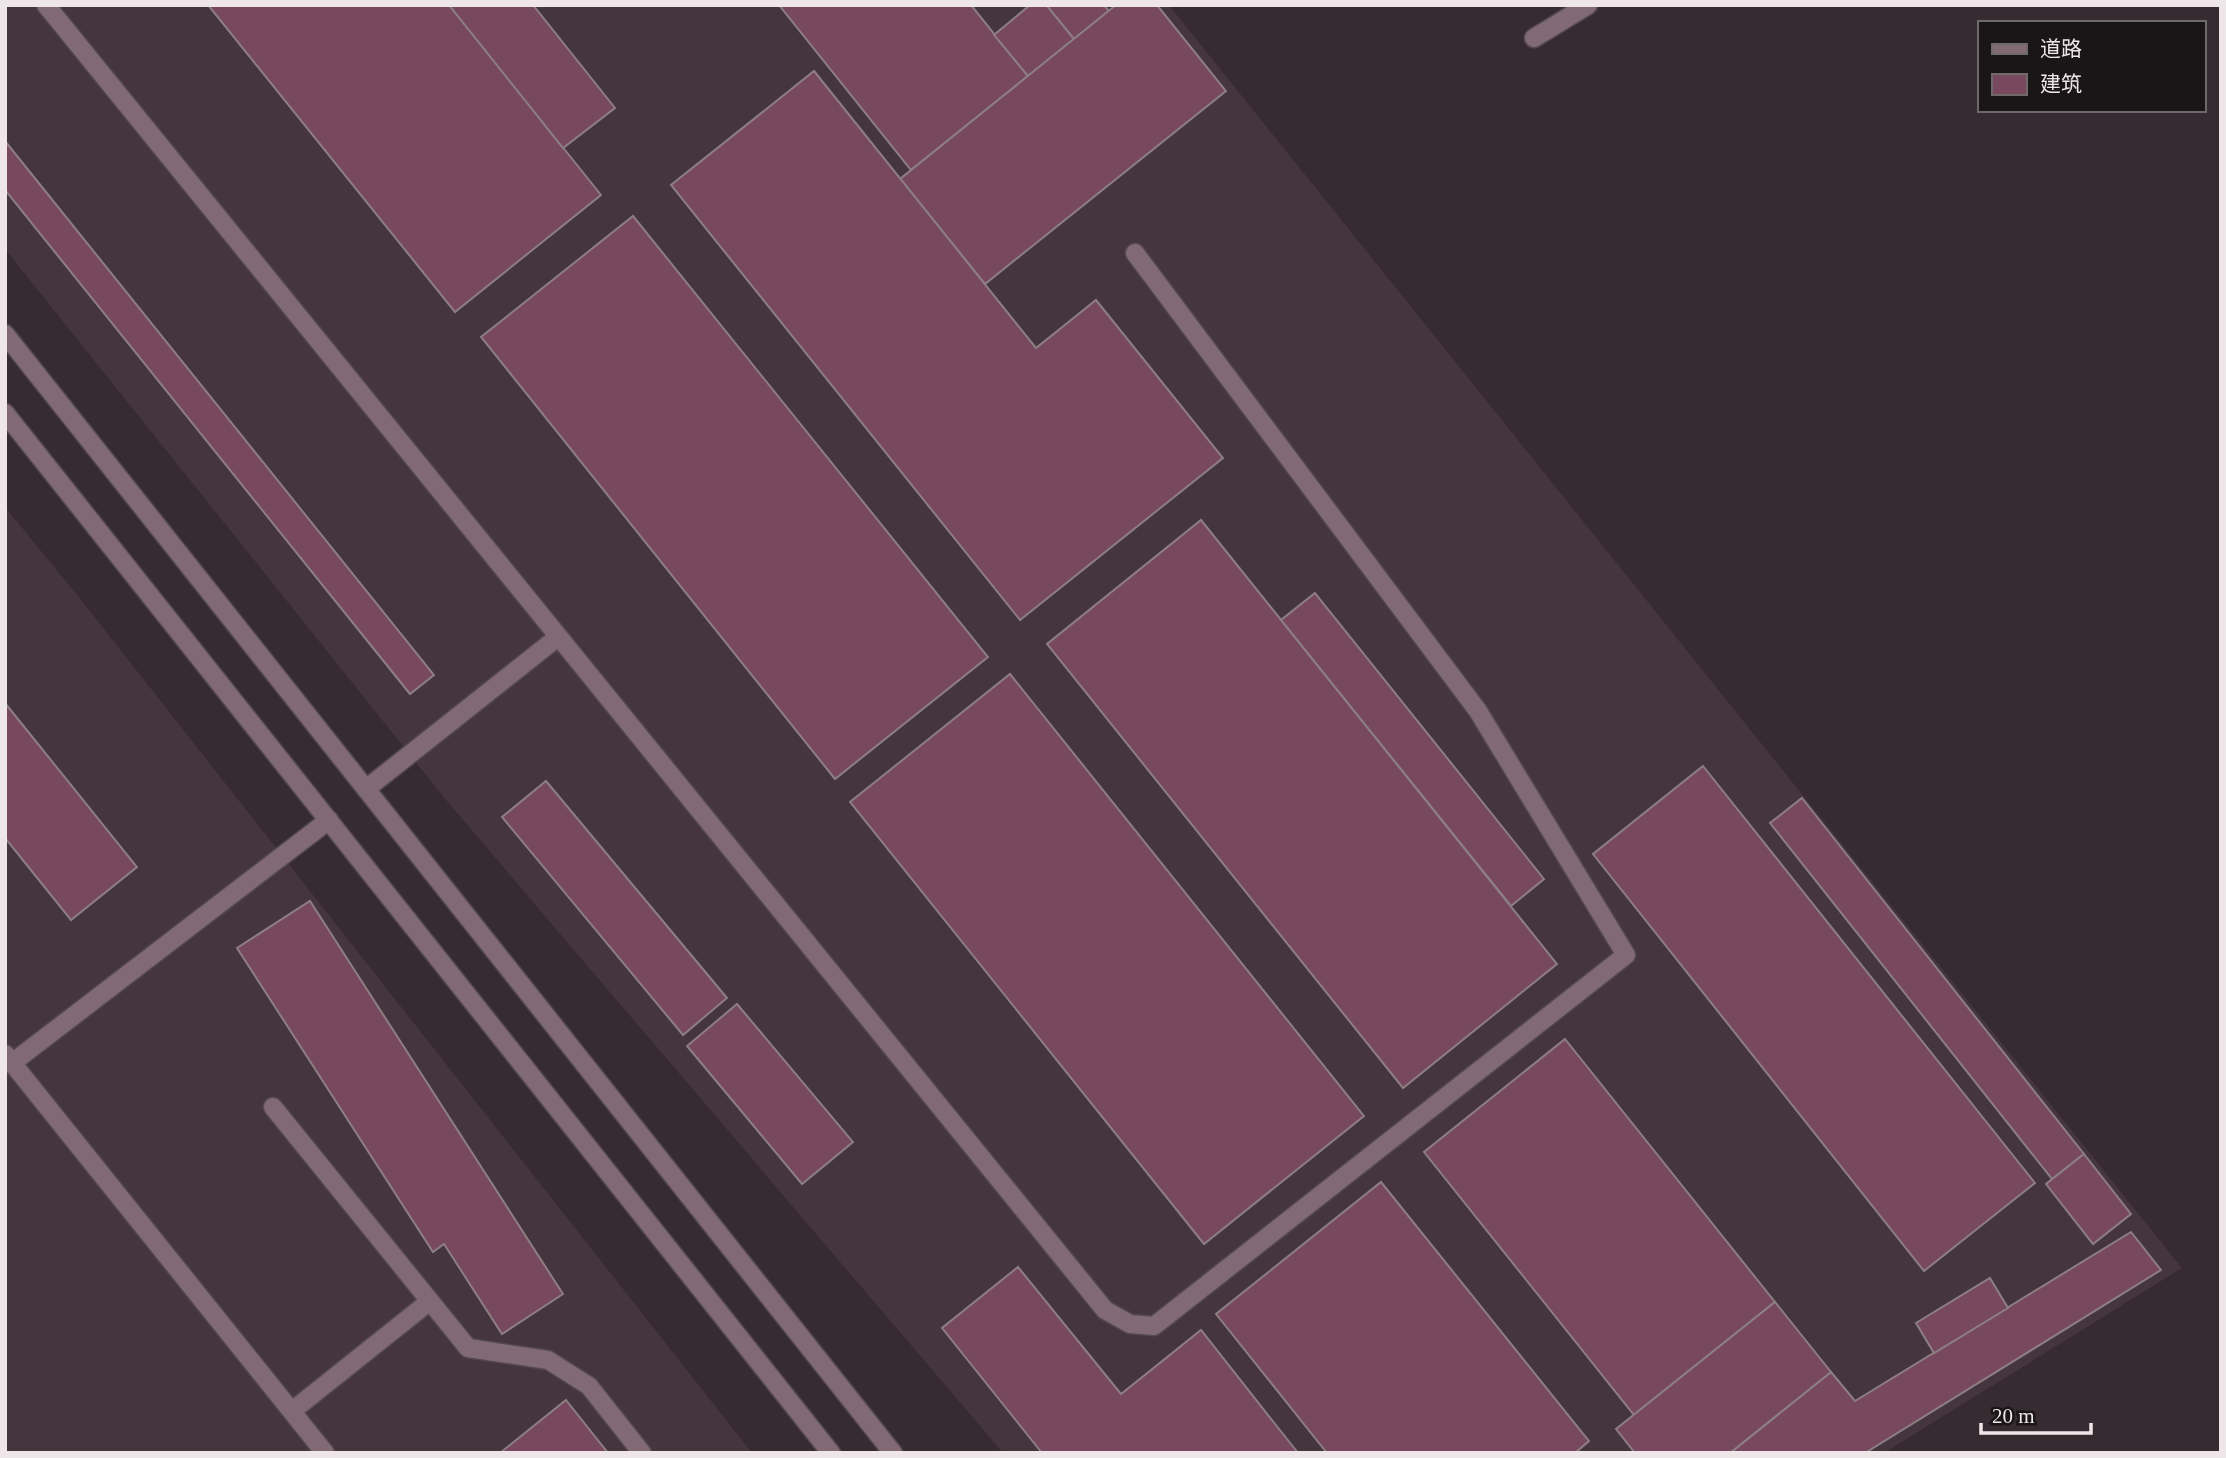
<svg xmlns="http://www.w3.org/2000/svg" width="2226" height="1458" font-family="'Times New Roman','Noto Sans SC',serif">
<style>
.built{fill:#45353c}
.building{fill:#78495e;stroke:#8c7e84;stroke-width:2}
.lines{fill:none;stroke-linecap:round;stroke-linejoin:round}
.minor-casing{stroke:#53494e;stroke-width:21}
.minor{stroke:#816a74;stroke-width:18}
</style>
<rect width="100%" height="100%" fill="#362b30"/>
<g class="built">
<polygon points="5,5 1169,5 2182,1268 1884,1453 1003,1453 446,800 5,249"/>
<polygon points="5,507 78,596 752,1453 5,1453"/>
</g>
<g class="building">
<polygon points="208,5 449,5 601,195 455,312"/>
<polygon points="449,5 533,5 615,108 563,148"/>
<polygon points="779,5 971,5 1028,76 911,170"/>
<polygon points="1030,5 1047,5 1074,39 1028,76 994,35"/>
<polygon points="1050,5 1104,5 1109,11 1074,39 1048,7"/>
<polygon points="1116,5 1157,5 1226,91 985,284 900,179"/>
<polygon points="814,71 1036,348 1096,300 1223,458 1020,620 671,185"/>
<polygon points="5,141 434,675 410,694 5,190"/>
<polygon points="633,216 988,657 835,779 481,337"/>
<polygon points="1201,520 1557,964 1403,1088 1047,644"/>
<polygon points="1315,593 1544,879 1511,906 1281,620"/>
<polygon points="1010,674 1364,1116 1204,1244 850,802"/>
<polygon points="5,703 137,867 71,920 5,838"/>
<polygon points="1703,766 2035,1183 1924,1271 1593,854"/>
<polygon points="546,781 727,998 683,1035 502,817"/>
<polygon points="1802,798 2084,1154 2052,1179 1770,823"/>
<polygon points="310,901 563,1294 502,1334 444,1244 433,1252 237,948"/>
<polygon points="737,1004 853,1142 802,1184 687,1046"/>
<polygon points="1565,1039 1775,1302 1634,1415 1424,1152"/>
<polygon points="2084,1154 2131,1214 2093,1244 2046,1184"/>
<polygon points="1381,1182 1589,1441 1575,1453 1327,1453 1216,1314"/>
<polygon points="2131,1232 2161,1270 1865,1453 1730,1453 1831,1372 1855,1401"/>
<polygon points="1018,1267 1121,1394 1201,1330 1298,1453 1042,1453 942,1328"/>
<polygon points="1990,1278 2008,1308 1934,1353 1916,1323"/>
<polygon points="1775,1302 1831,1372 1730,1453 1635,1453 1616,1429"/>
<polygon points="566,1400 608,1453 500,1453"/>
</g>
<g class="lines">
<g class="minor-casing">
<g id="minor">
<polyline points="46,5 1105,1310 1130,1324 1154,1326 1626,955 1478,711 1135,253"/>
<polyline points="1534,38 1588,5"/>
<polyline points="5,334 893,1453"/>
<polyline points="5,413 831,1453"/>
<polyline points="366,789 558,637"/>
<polyline points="5,1054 325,1453"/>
<polyline points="12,1063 329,820"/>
<polyline points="273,1107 468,1348 548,1360 589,1386 642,1453"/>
<polyline points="292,1411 430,1301"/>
</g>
</g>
<use href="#minor" class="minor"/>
</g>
<rect width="2226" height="1458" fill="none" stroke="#eee6e9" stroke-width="14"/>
<rect x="1978" y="21" width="228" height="91" fill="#1a1517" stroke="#6f696b" stroke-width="2"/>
<rect x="1992" y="44" width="35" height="10" fill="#816a74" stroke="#6f696b" stroke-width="2"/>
<text x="2040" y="56" font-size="21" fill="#eee6e9">道路</text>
<rect x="1992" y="74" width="35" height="21" fill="#78495e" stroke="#6f696b" stroke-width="2"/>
<text x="2040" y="91" font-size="21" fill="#eee6e9">建筑</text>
<path d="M1981 1423v10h110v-10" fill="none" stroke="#eee6e9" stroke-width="3.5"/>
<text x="1992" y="1423" font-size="21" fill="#eee6e9" stroke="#1a1517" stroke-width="5" paint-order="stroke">20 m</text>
</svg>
